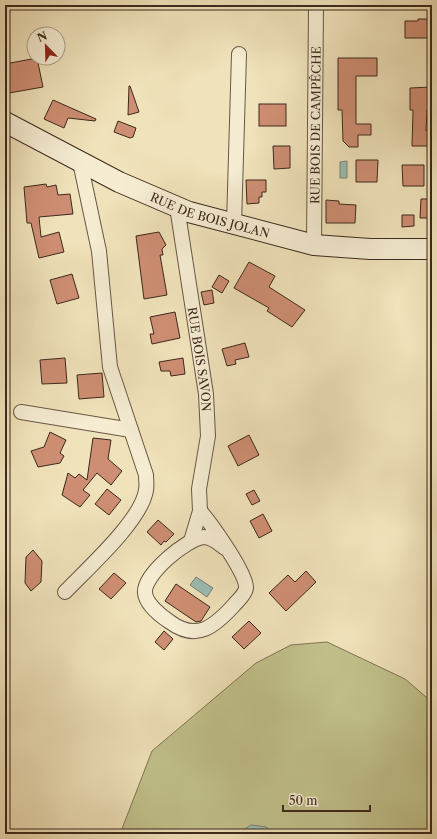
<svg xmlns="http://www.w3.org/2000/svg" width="437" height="839" font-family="'Libre Caslon Text',serif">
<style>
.green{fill:#c1c18b;stroke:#7e7554}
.water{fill:#9bbdb4;stroke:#758278}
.building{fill:#ce8e73;stroke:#3c291d}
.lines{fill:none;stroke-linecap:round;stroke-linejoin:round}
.street-casing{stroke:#695744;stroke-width:16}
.secondary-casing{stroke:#3c291d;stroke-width:22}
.street{stroke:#f5ecd2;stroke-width:14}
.secondary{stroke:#f5ecd2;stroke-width:20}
.labels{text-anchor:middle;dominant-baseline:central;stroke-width:4;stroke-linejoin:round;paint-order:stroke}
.street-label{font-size:12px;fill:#3c291d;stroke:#f5ecd2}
</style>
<rect width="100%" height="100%" fill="#f0e2ba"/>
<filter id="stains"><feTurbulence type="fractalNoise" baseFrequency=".005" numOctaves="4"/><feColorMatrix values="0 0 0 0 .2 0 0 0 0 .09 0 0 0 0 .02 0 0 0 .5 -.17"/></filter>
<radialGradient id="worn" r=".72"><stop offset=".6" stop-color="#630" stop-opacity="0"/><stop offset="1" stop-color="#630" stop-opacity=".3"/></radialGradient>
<polygon class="green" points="327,642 405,679 432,702 432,834 274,834 266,827 247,828 238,834 120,834 152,751 256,663 291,645"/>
<g class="water">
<polygon points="347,161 347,178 340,178 340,162"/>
<polygon points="196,577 213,588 207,597 190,585"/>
<polygon points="251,825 266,827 274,834 238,834"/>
</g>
<g class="building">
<polygon points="418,19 431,19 431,38 405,38 405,21 418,21"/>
<polygon points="37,58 43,87 9,93 8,88 5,88 5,64"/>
<polygon points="338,58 377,58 377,76 356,76 356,124 371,124 371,135 358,135 358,147 349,147 343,141 342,110 338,110"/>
<polygon points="129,86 130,86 139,112 128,115"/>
<polygon points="432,87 432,110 427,110 426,131 432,131 432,146 412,146 413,110 410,110 410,88"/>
<polygon points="53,100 96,119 95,121 68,118 64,128 44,119"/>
<rect x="259" y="104" width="27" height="22"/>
<polygon points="118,121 136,128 133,137 130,138 114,132"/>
<polygon points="273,146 290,146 290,168 274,169"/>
<polygon points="356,160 378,160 377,182 356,182"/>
<polygon points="402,165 424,165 424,186 403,186"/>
<polygon points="246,180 266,180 266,192 262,192 262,197 259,197 259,203 247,204"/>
<polygon points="46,184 47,187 56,185 58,195 70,194 73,214 39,217 41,237 59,232 64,252 39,258 31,223 27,223 24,187"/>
<polygon points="421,199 432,199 432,218 420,218"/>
<polygon points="326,200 339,201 339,204 356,205 355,223 326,223"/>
<polygon points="402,215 414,215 414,226 402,227"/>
<polygon points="159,232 166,245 162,249 163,255 160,255 167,295 144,299 136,236"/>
<polygon points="249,262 275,276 269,287 305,310 292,327 267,311 269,308 234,288"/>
<polygon points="72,274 79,298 57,304 50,280"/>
<polygon points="219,275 229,281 222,293 212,287"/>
<polygon points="212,290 214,303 204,305 201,292"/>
<polygon points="175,312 180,338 152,344 150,334 154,334 150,317"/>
<polygon points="245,343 249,357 235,360 236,364 227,366 222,349"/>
<polygon points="65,358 67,383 42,384 40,360"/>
<polygon points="183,358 185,374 171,376 170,371 161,371 159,362"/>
<polygon points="102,373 104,397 79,399 77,375"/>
<polygon points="50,432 66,440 60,453 64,456 60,463 38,467 31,451 44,447"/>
<polygon points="249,435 259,455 238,466 228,446"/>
<polygon points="93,438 111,440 108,459 122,471 111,485 97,473 83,490 90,495 80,507 62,495 68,473 75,478 79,474 87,480"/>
<polygon points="107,489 121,500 109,515 95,504"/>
<polygon points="254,490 260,501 252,505 246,494"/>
<polygon points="263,514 272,531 259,538 250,521"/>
<polygon points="158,520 174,534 166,542 164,541 161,545 147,532"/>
<polygon points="33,550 42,561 41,582 31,591 25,583 26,557"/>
<polygon points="306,571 316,582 286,611 269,593 288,575 295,582"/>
<polygon points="114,573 126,583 111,599 99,589"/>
<polygon points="176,584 210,607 201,621 196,622 165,601"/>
<polygon points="249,621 261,633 244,649 232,637"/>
<polygon points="164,631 173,639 164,650 155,642"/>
</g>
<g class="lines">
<g class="street-casing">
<g id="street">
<path id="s1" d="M177,207L206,394L208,436L199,489L200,511L191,541"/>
<polyline points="234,224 239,54"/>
<path id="s2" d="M314,245L316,5"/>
<polyline points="21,412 131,430"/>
<path d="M200,511C210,522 247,574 246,588C245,595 238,600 234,605C215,626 197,642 170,622C161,616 146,604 145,593C143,575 187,538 204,537C212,537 218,543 225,548"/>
<path d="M65,592C86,570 142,520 146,490C147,485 146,480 146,475L110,367L99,251L80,162"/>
</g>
</g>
<g class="secondary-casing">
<g id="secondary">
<path id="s3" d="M5,122L119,182L189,212L314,245L370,249H432"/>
</g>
</g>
<use href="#street" class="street"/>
<use href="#secondary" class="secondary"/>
</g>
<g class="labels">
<g class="street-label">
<text stroke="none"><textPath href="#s2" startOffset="120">RUE BOIS DE CAMPÊCHE</textPath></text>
<text stroke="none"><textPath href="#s3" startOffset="226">RUE DE BOIS JOLAN</textPath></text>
<text stroke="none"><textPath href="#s1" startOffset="154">RUE BOIS SAVON</textPath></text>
</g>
</g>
<rect width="437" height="839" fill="none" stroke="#f0e2ba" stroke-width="20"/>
<rect x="6" y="6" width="425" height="827" fill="none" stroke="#3c291d" stroke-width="2"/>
<rect x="10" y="10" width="417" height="819" fill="none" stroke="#3c291d"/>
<g transform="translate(46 46) rotate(337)"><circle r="19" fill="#f5ecd2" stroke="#ab9e8a"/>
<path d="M0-3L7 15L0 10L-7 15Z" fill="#8f2418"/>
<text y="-6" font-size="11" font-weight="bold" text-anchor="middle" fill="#3c291d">N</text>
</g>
<path d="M283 805v6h87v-6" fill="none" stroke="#3c291d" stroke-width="2"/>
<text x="289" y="805" font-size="12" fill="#3c291d" stroke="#f5ecd2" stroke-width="3" paint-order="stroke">50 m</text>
<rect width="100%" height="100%" filter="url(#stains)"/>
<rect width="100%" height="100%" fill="url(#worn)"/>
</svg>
